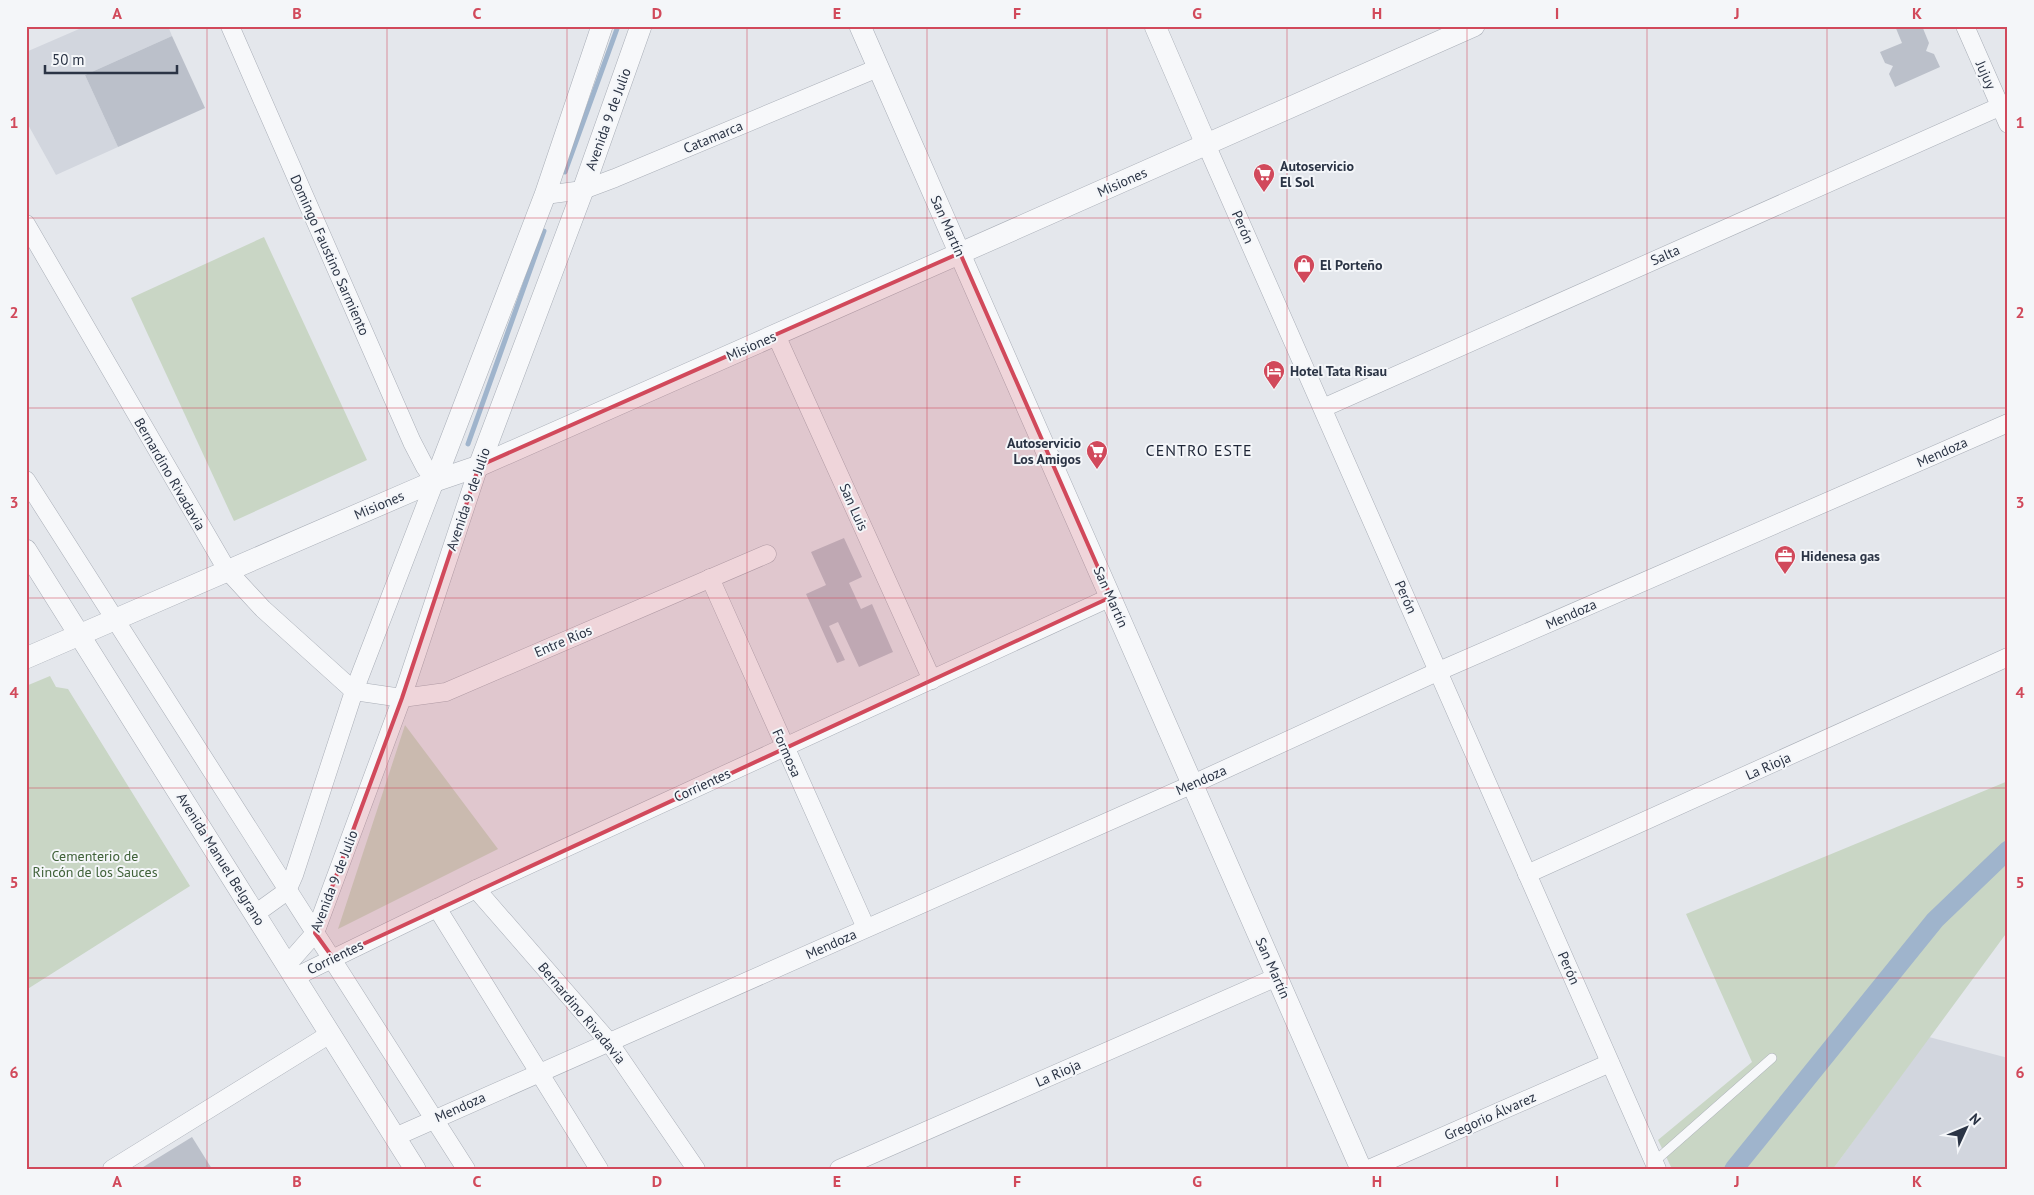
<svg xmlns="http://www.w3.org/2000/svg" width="2034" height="1195" font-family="'PT Sans',sans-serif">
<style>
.built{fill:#d2d6de}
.green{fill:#c9d6c5}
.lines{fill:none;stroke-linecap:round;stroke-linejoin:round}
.stream{stroke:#9fb4cc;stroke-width:5}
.canal{stroke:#9fb4cc;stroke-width:19}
.building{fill:#bbc0ca}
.service-casing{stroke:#a9aeb7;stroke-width:10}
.minor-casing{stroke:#a9aeb7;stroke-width:19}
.tertiary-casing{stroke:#a9aeb7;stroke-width:22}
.service{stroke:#f7f8fa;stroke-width:9}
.minor{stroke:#f7f8fa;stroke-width:18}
.tertiary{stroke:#f7f8fa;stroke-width:21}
.marked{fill:#d1495b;fill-opacity:0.2;stroke:#d1495b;stroke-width:4;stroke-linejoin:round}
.grid{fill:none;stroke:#d1495b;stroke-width:1;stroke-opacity:0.55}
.labels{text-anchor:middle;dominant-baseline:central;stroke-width:4;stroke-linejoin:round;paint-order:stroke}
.street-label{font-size:14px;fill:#2b3445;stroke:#f4f6f9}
.poi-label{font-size:14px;font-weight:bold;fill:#2b3445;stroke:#f4f6f9;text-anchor:start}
.park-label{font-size:14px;fill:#3f6138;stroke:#f4f6f9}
.quarter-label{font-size:16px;letter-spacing:1px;fill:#1d2536;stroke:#f4f6f9}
.neatline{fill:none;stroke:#d1495b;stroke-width:2}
.grid-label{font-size:16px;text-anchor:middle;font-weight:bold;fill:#d1495b}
</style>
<rect width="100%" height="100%" fill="#e4e7ec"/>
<g class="built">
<polygon points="86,26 168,26 172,36 85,75 118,147 56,175 26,121 26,52"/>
<polygon points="1929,1037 2008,1058 2008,1169 1833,1169"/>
</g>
<g class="green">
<polygon points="264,237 367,460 234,521 131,298"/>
<polygon points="50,676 56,687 68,689 190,886 26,990 26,686"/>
<polygon points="405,725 498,849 338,929"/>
<polygon points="2008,781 2008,931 1833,1169 1672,1169 1658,1140 1752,1062 1686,914"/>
</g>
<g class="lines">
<g class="stream">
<polyline points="565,172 618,26"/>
<polyline points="468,444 544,231"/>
</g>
<polyline class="canal" points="1734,1169 1935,920 2008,850"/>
</g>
<g class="building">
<polygon points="1895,26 1922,26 1929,43 1926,51 1934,54 1940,67 1895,87 1889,74 1893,66 1885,63 1880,52 1902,43"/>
<polygon points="172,36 205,108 118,147 85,75"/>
<polygon points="844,538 862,577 849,583 861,609 872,604 893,652 859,667 838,622 829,626 845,660 837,663 806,594 826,585 811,552"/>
<polygon points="192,1137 212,1169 140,1169"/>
</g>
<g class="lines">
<g class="service-casing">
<polyline id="service" points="1654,1162 1772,1058"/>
</g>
<g class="minor-casing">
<g id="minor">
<polyline points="230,26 412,442 425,467 435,481 354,691 294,875 287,891 255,914"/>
<polyline points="1965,26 2008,124"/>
<polyline points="1206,144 1657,1169"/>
<polyline points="545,195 583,190 615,178 878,68"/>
<polyline points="26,224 227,570 263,609 354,691 402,698 446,692 767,554"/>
<polyline points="776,335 932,680"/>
<polyline points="1323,408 2008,103"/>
<polyline points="26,480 466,1169"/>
<polyline points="710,578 866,928"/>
<polyline points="1527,874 2008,657"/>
<polyline points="476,889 609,1042 696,1169"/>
<polyline points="437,908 599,1169"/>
<polyline points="287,965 315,933 402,698 479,466"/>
<polyline points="295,977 476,889 1111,597"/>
<polyline points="395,1137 1193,784 1439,671 2008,423"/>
<polyline points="112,1169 330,1034"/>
<polyline points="839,1169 1277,977"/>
<polyline points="1369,1169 1610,1063"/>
</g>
</g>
<g class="tertiary-casing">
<g id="tertiary">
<polyline points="860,26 1361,1169"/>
<polyline points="1155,26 1206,144"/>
<polyline points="479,466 583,190 641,26"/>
<polyline points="435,481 545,195 602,26"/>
<polyline points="26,550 415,1169"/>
<polyline points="26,658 435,481 479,466 1474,26"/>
</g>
</g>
<use href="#service" class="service"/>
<use href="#minor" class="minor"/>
<use href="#tertiary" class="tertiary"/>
</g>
<path class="marked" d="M960,253L1111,597L333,958L315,933L402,698L479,466Z"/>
<path class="grid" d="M207,26V1169M387,26V1169M567,26V1169M747,26V1169M927,26V1169M1107,26V1169M1287,26V1169M1467,26V1169M1647,26V1169M1827,26V1169M26,218H2008M26,408H2008M26,598H2008M26,788H2008M26,978H2008"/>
<defs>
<g id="supermarket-pin" transform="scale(1.125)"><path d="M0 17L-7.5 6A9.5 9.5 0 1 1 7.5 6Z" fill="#d1495b" stroke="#f4f6f9"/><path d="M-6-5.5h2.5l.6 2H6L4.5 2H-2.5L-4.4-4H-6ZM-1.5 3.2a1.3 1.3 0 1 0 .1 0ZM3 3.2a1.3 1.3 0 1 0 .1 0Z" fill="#fff"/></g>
<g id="shop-pin" transform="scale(1.125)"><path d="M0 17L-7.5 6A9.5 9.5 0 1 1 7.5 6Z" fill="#d1495b" stroke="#f4f6f9"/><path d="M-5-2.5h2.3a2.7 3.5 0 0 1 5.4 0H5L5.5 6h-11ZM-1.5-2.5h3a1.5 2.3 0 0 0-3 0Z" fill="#fff"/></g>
<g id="hotel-pin" transform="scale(1.125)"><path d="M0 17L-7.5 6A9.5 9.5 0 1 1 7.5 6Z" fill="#d1495b" stroke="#f4f6f9"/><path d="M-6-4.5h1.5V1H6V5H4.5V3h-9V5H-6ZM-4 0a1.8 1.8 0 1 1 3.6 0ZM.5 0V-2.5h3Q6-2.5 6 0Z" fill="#fff"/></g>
<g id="office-pin" transform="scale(1.125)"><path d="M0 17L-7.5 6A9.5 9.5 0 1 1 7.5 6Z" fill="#d1495b" stroke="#f4f6f9"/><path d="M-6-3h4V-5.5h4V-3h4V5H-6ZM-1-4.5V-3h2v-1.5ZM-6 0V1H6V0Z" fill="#fff"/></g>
</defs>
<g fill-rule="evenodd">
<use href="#supermarket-pin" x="1264" y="174"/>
<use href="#shop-pin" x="1304" y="265"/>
<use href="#hotel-pin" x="1274" y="371"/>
<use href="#supermarket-pin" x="1097" y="451"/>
<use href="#office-pin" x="1785" y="556"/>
</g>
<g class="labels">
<g class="street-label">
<text transform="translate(1986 75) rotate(66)">Jujuy</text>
<text transform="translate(608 119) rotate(-70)">Avenida 9 de Julio</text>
<text transform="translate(713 137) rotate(-23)">Catamarca</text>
<text transform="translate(1122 182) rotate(-24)">Misiones</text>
<text transform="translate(948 226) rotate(66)">San Martín</text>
<text transform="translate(1243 227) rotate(66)">Perón</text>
<text transform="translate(330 255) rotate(66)">Domingo Faustino Sarmiento</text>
<text transform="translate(1665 255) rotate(-24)">Salta</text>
<text transform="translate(751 346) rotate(-24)">Misiones</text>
<text transform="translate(1942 452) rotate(-24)">Mendoza</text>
<text transform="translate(170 474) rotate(60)">Bernardino Rivadavia</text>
<text transform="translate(468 499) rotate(-71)">Avenida 9 de Julio</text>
<text transform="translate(379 505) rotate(-23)">Misiones</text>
<text transform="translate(854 507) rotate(66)">San Luis</text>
<text transform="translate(1111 597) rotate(66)">San Martín</text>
<text transform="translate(1406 597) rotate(66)">Perón</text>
<text transform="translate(1571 614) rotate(-24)">Mendoza</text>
<text transform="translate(563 641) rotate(-23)">Entre Ríos</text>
<text transform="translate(787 753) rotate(66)">Formosa</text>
<text transform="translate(1768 766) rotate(-24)">La Rioja</text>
<text transform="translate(1201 780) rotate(-24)">Mendoza</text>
<text transform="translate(702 785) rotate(-25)">Corrientes</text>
<text transform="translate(221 859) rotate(58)">Avenida Manuel Belgrano</text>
<text transform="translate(334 881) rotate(-69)">Avenida 9 de Julio</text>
<text transform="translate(831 944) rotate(-24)">Mendoza</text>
<text transform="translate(335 957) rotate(-26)">Corrientes</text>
<text transform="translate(1273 968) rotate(66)">San Martín</text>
<text transform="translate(1569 968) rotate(66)">Perón</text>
<text transform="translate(582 1013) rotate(50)">Bernardino Rivadavia</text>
<text transform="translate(1058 1073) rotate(-24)">La Rioja</text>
<text transform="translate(460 1107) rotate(-24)">Mendoza</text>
<text transform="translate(1490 1116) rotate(-24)">Gregorio Álvarez</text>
</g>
<g class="poi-label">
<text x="1280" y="166">Autoservicio<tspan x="1280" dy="16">El Sol</tspan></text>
<text x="1320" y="265">El Porteño</text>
<text x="1290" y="371">Hotel Tata Risau</text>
<text x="1081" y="443" text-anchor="end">Autoservicio<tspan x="1081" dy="16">Los Amigos</tspan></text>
<text x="1801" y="556">Hidenesa gas</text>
</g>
<g class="park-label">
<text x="95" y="856">Cementerio de<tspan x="95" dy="16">Rincón de los Sauces</tspan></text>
</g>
<g class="quarter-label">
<text x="1199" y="450">CENTRO ESTE</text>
</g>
</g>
<rect width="2034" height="1195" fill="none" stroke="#f4f6f9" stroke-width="55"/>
<g transform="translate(1966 1128) rotate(46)" stroke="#f4f6f9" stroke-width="4" paint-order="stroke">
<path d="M0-4L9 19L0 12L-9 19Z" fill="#2b3445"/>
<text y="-8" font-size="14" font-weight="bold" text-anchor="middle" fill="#2b3445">N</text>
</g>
<path d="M45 65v8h132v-8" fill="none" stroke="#2b3445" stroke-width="2.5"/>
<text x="52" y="65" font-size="15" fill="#2b3445" stroke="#f4f6f9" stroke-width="4" paint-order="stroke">50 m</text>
<rect x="28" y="28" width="1978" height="1140" class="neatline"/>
<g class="grid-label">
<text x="117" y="19">A</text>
<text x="297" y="19">B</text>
<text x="477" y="19">C</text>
<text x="657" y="19">D</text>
<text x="837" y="19">E</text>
<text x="1017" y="19">F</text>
<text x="1197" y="19">G</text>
<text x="1377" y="19">H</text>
<text x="1557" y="19">I</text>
<text x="1737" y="19">J</text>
<text x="1917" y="19">K</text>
<text x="14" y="128">1</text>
<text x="2020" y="128">1</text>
<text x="14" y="318">2</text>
<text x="2020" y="318">2</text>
<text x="14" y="508">3</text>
<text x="2020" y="508">3</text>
<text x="14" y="698">4</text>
<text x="2020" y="698">4</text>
<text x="14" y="888">5</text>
<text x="2020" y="888">5</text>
<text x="14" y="1078">6</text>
<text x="2020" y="1078">6</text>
<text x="117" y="1187">A</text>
<text x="297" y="1187">B</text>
<text x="477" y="1187">C</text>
<text x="657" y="1187">D</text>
<text x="837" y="1187">E</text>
<text x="1017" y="1187">F</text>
<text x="1197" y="1187">G</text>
<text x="1377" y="1187">H</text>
<text x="1557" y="1187">I</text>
<text x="1737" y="1187">J</text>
<text x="1917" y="1187">K</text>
</g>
</svg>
